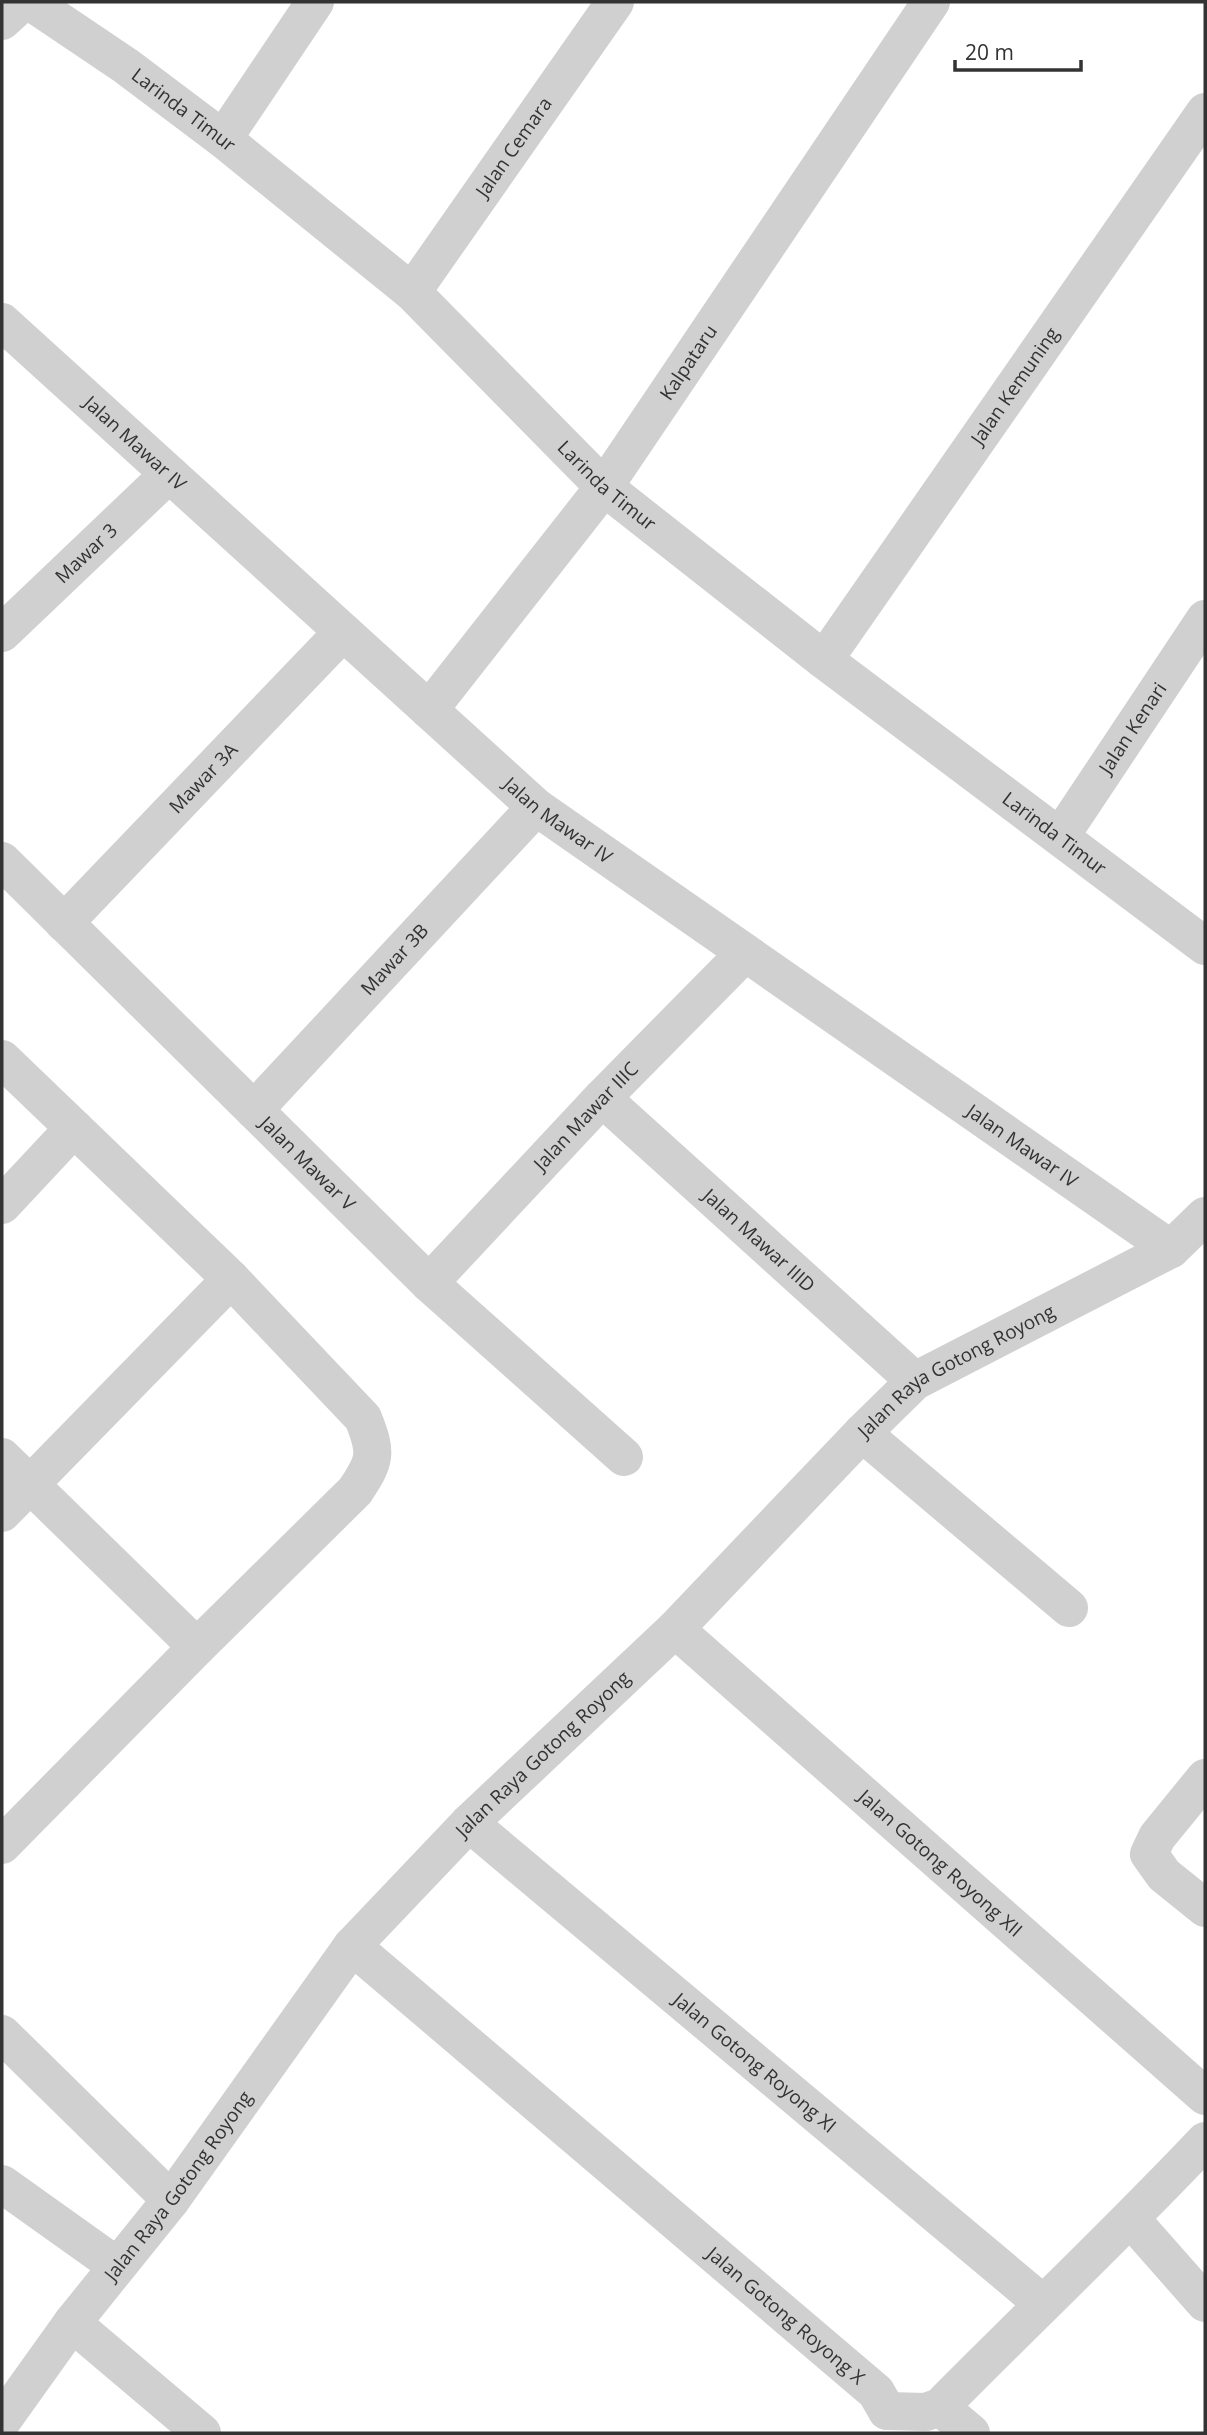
<svg xmlns="http://www.w3.org/2000/svg" width="1207" height="2435" font-family="'Open Sans',sans-serif">
<style>
.lines{fill:none;stroke-linecap:round;stroke-linejoin:round}
.minor{stroke:#d0d0d0;stroke-width:38}
.labels{text-anchor:middle;dominant-baseline:central;stroke-width:7;stroke-linejoin:round;paint-order:stroke}
.street-label{font-size:19px;fill:#333;stroke:#fff}
</style>
<rect width="100%" height="100%" fill="#fff"/>
<g class="lines">
<g class="minor">
<path id="s1" d="M31,2L126,66L223,139L412,292L604,487L824,660L1205,946"/>
<polyline points="2,21 23,2"/>
<polyline points="223,139 315,2"/>
<path id="s2" d="M412,292L615,2"/>
<path id="s3" d="M2,322L536,807L1171,1249"/>
<path id="s4" d="M2,633L169,474"/>
<path id="s5" d="M824,660L1205,112"/>
<path id="s6" d="M429,710L604,487L931,2"/>
<path id="s7" d="M1060,837L1205,619"/>
<path id="s8" d="M2,861L429,1283L624,1457"/>
<path id="s9" d="M64,923L343,632"/>
<path d="M2,1059L231,1279L363,1418C377,1453 376,1460 355,1491L197,1647L2,1845"/>
<path id="s10" d="M602,1098L915,1381"/>
<path id="s11" d="M254,1110L536,807"/>
<polyline points="2,1205 74,1128"/>
<path id="s12" d="M429,1283L602,1098L745,953"/>
<polyline points="862,1433 1069,1608"/>
<polyline points="2,1457 197,1647"/>
<polyline points="2,1513 231,1279"/>
<path id="s13" d="M675,1629L1205,2096"/>
<polyline points="1205,1778 1157,1837 1149,1854 1164,1875 1205,1908"/>
<path id="s14" d="M469,1823L1042,2303"/>
<path id="s15" d="M352,1946L876,2392L887,2411"/>
<polyline points="2,2034 171,2200"/>
<polyline points="2,2184 117,2266"/>
<polyline points="1131,2219 1205,2303"/>
<polyline points="72,2323 202,2433"/>
<polyline points="940,2407 971,2433"/>
<path d="M887,2411L926,2412L940,2407C1028,2318 1119,2232 1205,2141"/>
<path id="s16" d="M2,2421L72,2323L171,2200L352,1946L469,1823L675,1629L862,1433L915,1381L1171,1249L1205,1216"/>
</g>
</g>
<g class="labels">
<g class="street-label">
<text stroke="none"><textPath href="#s1" startOffset="187">Larinda Timur</textPath></text>
<text stroke="none"><textPath href="#s2" startOffset="177">Jalan Cemara</textPath></text>
<text stroke="none"><textPath href="#s6" startOffset="434">Kalpataru</textPath></text>
<text stroke="none"><textPath href="#s5" startOffset="334">Jalan Kemuning</textPath></text>
<text stroke="none"><textPath href="#s3" startOffset="180">Jalan Mawar IV</textPath></text>
<text stroke="none"><textPath href="#s1" startOffset="754">Larinda Timur</textPath></text>
<text stroke="none"><textPath href="#s4" startOffset="116">Mawar 3</textPath></text>
<text stroke="none"><textPath href="#s7" startOffset="131">Jalan Kenari</textPath></text>
<text stroke="none"><textPath href="#s9" startOffset="201">Mawar 3A</textPath></text>
<text stroke="none"><textPath href="#s3" startOffset="747">Jalan Mawar IV</textPath></text>
<text stroke="none"><textPath href="#s1" startOffset="1321">Larinda Timur</textPath></text>
<text stroke="none"><textPath href="#s11" startOffset="206">Mawar 3B</textPath></text>
<text stroke="none"><textPath href="#s12" startOffset="229">Jalan Mawar IIIC</textPath></text>
<text stroke="none"><textPath href="#s3" startOffset="1314">Jalan Mawar IV</textPath></text>
<text stroke="none"><textPath href="#s8" startOffset="430">Jalan Mawar V</textPath></text>
<text stroke="none"><textPath href="#s10" startOffset="212">Jalan Mawar IIID</textPath></text>
<text stroke="none"><textPath href="#s16" startOffset="1428">Jalan Raya Gotong Royong</textPath></text>
<text stroke="none"><textPath href="#s16" startOffset="861">Jalan Raya Gotong Royong</textPath></text>
<text stroke="none"><textPath href="#s13" startOffset="354">Jalan Gotong Royong XII</textPath></text>
<text stroke="none"><textPath href="#s14" startOffset="373">Jalan Gotong Royong XI</textPath></text>
<text stroke="none"><textPath href="#s16" startOffset="294">Jalan Raya Gotong Royong</textPath></text>
<text stroke="none"><textPath href="#s15" startOffset="570">Jalan Gotong Royong X</textPath></text>
</g>
</g>
<rect width="1207" height="2435" fill="none" stroke="#333333" stroke-width="7"/>
<path d="M955 60v10h126v-10" fill="none" stroke="#333333" stroke-width="3.5"/>
<text x="965" y="60" font-size="21" fill="#333333" stroke="#ffffff" stroke-width="5" paint-order="stroke">20 m</text>
</svg>
